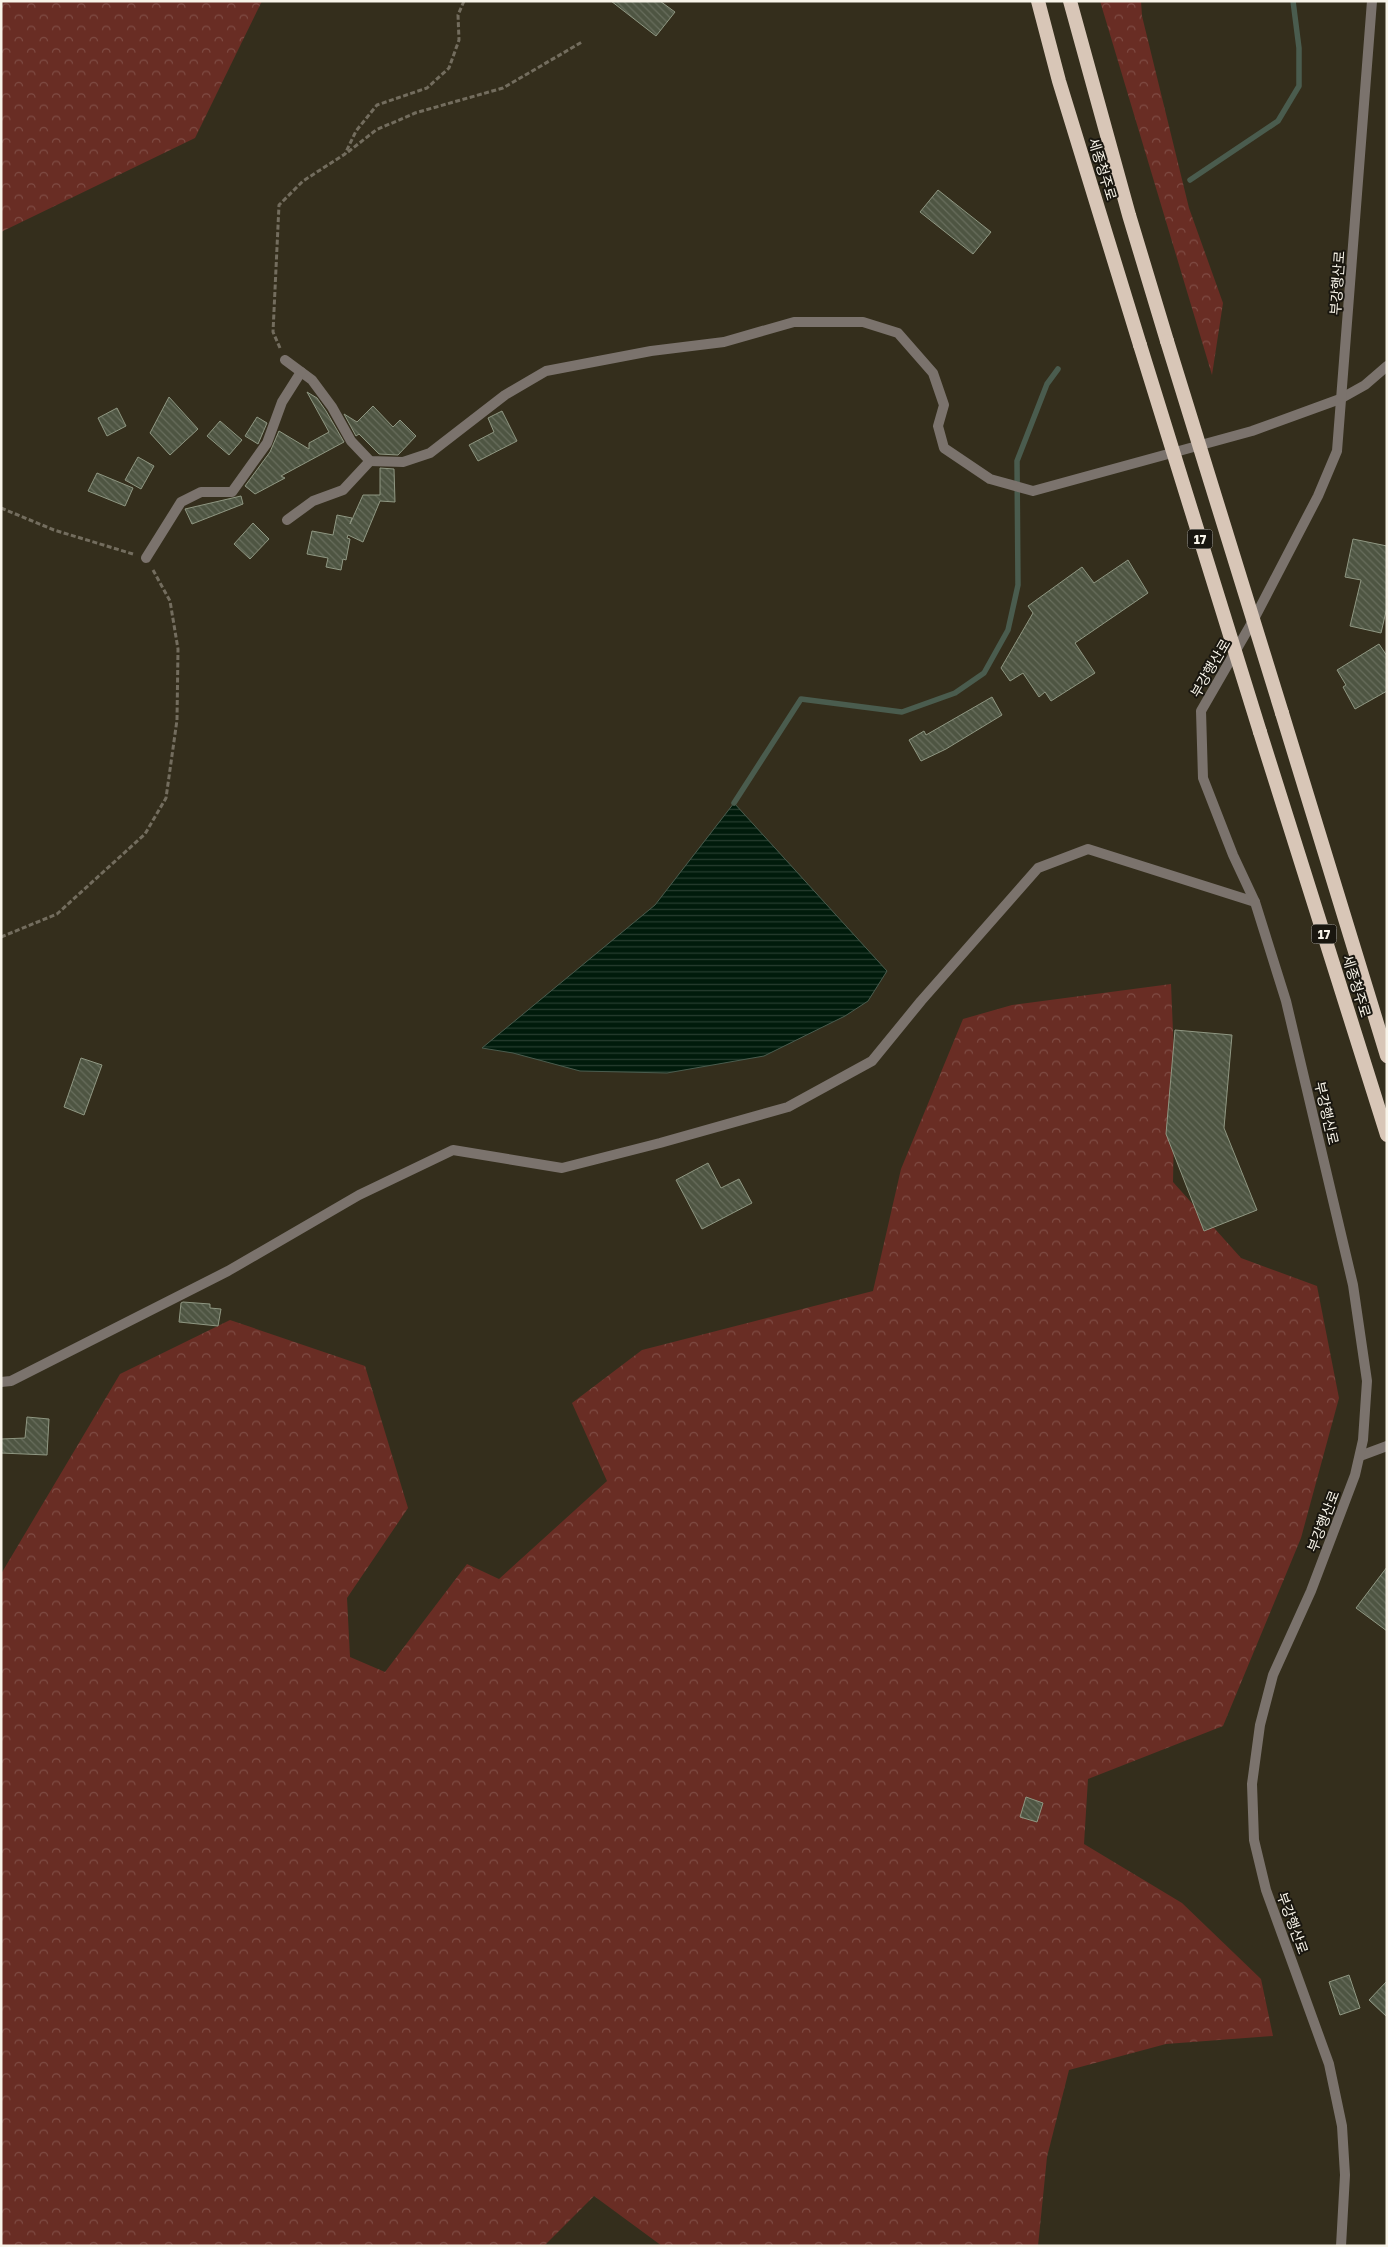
<svg xmlns="http://www.w3.org/2000/svg" width="1388" height="2247" font-family="'Golos Text','Noto Sans KR',sans-serif">
<style>
.forest{fill:url(#forest-crowns)}
.water{fill:url(#water-rules);stroke:#4a5c4e}
.lines{fill:none;stroke-linecap:round;stroke-linejoin:round}
.stream{stroke:#4a5c4e;stroke-width:5.5}
.building{fill:url(#building-back-hatch);stroke:#8f9782}
.path{stroke:#736d5e;stroke-width:3;stroke-dasharray:5 2.5;stroke-linecap:butt}
.service{stroke:#7b736d;stroke-width:10}
.minor{stroke:#7b736d;stroke-width:10}
.tertiary{stroke:#7b736d;stroke-width:10}
.trunk{stroke:#d8c6b7;stroke-width:14}
.trunk-bridge{stroke:#d8c6b7;stroke-width:14}
.labels{text-anchor:middle;dominant-baseline:central;stroke-width:4;stroke-linejoin:round;paint-order:stroke}
.shield{fill:#19160f;stroke:#b5b1a8;stroke-width:1}
.shield-label{font-size:12px;font-weight:bold;fill:#f8f4e9}
.street-label{font-size:14px;fill:#f8f4e9;stroke:#19160f}
</style>
<defs>
<pattern id="forest-crowns" width="20" height="18" patternUnits="userSpaceOnUse" patternTransform="scale(1.25)"><rect width="20" height="18" fill="#692d24"/><path d="M2 6a3 3 0 1 1 6 0M12 15a3 3 0 1 1 6 0" fill="none" stroke="#7f4c44"/></pattern>
<pattern id="water-rules" width="6" height="5" patternUnits="userSpaceOnUse" patternTransform="scale(1.25)"><rect width="6" height="5" fill="#001b0b"/><path d="M0 2.5h6" fill="none" stroke="#263d2f"/></pattern>
<pattern id="building-back-hatch" width="6" height="6" patternUnits="userSpaceOnUse" patternTransform="scale(1.25)"><rect width="6" height="6" fill="#4e5542"/><path d="M-1 5l2 2M0 0l6 6M5-1l2 2" fill="none" stroke="#686e5d"/></pattern>
</defs>
<rect width="100%" height="100%" fill="#342e1c"/>
<g class="forest">
<polygon points="1,1 262,1 195,138 1,232"/>
<polygon points="1100,1 1141,1 1142,16 1189,208 1223,303 1212,375"/>
<polygon points="1171,984 1175,1079 1173,1182 1241,1258 1317,1286 1339,1398 1301,1538 1223,1726 1088,1779 1084,1844 1182,1903 1261,1979 1273,2036 1166,2044 1069,2070 1047,2157 1038,2246 662,2246 594,2196 544,2246 1,2246 1,1574 120,1374 230,1320 365,1366 408,1508 347,1598 350,1657 385,1672 467,1564 499,1579 607,1481 572,1403 642,1350 873,1291 901,1169 963,1019 1012,1005"/>
</g>
<polygon class="water" points="734,803 887,971 868,1001 845,1016 764,1056 667,1073 580,1071 513,1053 482,1048 655,905"/>
<g class="lines">
<g class="stream">
<polyline points="1190,180 1278,121 1299,86 1299,48 1293,1"/>
<polyline points="734,803 801,699 902,712 955,693 984,673 1008,630 1018,585 1017,461 1047,384 1058,369"/>
</g>
</g>
<g class="building">
<polygon points="611,1 660,1 675,12 656,36"/>
<polygon points="938,190 991,232 973,254 920,212"/>
<polygon points="307,392 317,398 326,411 344,442 281,476 285,478 255,494 245,486 270,452 279,431 309,449 309,443 329,432"/>
<polygon points="169,397 198,429 170,455 150,433"/>
<polygon points="373,406 393,427 400,420 416,436 398,455 379,454 359,434 356,436 344,414 357,422"/>
<polygon points="117,408 126,426 107,436 98,418"/>
<polygon points="502,411 517,441 478,461 469,445 494,432 488,418"/>
<polygon points="257,417 267,423 258,444 245,436"/>
<polygon points="220,421 242,440 229,455 207,436"/>
<polygon points="138,457 154,466 141,489 125,480"/>
<polygon points="380,468 394,469 395,502 380,501 363,542 348,535 347,538 350,539 346,560 343,559 341,570 326,567 328,558 307,554 312,531 333,535 337,515 352,518 350,524 363,495 380,495"/>
<polygon points="97,473 133,488 125,506 88,491"/>
<polygon points="241,496 243,504 192,524 185,509"/>
<polygon points="253,523 269,539 250,559 234,544"/>
<polygon points="1353,539 1387,546 1387,607 1381,633 1350,626 1361,580 1345,577"/>
<polygon points="1128,560 1148,593 1075,643 1095,673 1051,701 1045,692 1039,697 1023,673 1010,681 1001,668 1033,613 1028,606 1082,567 1094,583"/>
<polygon points="1379,644 1387,656 1387,691 1355,709 1343,687 1346,685 1337,670"/>
<polygon points="992,697 1002,715 946,749 921,761 909,740 924,731 926,735"/>
<polygon points="1175,1030 1232,1035 1224,1128 1257,1210 1204,1231 1166,1134"/>
<polygon points="81,1058 102,1065 84,1115 64,1107"/>
<polygon points="708,1163 721,1188 739,1179 752,1203 702,1229 676,1180"/>
<polygon points="183,1302 210,1304 210,1308 221,1309 218,1326 179,1322 181,1303"/>
<polygon points="27,1417 49,1419 47,1455 1,1453 1,1439 25,1438"/>
<polygon points="1387,1567 1387,1631 1356,1608"/>
<polygon points="1026,1797 1043,1803 1037,1822 1020,1817"/>
<polygon points="1349,1975 1360,2008 1340,2015 1329,1982"/>
<polygon points="1387,1981 1387,2017 1369,2000"/>
</g>
<g class="lines">
<g class="path">
<polyline points="348,152 376,130 415,113 503,88 582,42"/>
<polyline points="280,348 273,332 279,205 303,181 345,154 356,131 377,105 427,88 449,68 459,40 458,15 464,1"/>
<polyline points="1,508 54,530 133,554"/>
<polyline points="1,937 57,914 145,834 166,798 177,720 178,649 170,601 153,570"/>
</g>
<polyline class="service" points="1360,1456 1387,1446"/>
<g class="minor">
<polyline points="285,360 312,380 332,407 351,441 370,461 403,462 430,453 505,395 546,371 651,351 724,342 794,322 863,322 898,333 933,373 944,405 938,426 944,448 990,479 1033,491 1252,431 1340,399 1365,385 1387,366"/>
<polyline points="287,520 313,501 343,490 370,461"/>
<polyline points="146,558 181,502 201,492 232,492 267,443 282,402 301,372"/>
<polyline points="1,1382 11,1381 228,1271 359,1195 453,1150 562,1168 660,1143 788,1107 872,1061 921,1001 1038,868 1088,849 1255,902"/>
</g>
<polyline class="tertiary" points="1341,2246 1345,2175 1342,2126 1329,2064 1266,1890 1254,1840 1252,1784 1260,1725 1273,1675 1311,1591 1355,1475 1363,1440 1367,1381 1353,1285 1286,1001 1255,902 1233,855 1203,778 1201,711 1254,619 1318,496 1337,451 1372,1"/>
<g class="trunk">
<polyline points="1038,1 1059,81 1140,345"/>
<polyline points="1070,1 1129,215 1167,341"/>
<polyline points="1282,713 1387,1056"/>
<polyline points="1260,732 1387,1135"/>
</g>
<g class="trunk-bridge">
<polyline points="1167,341 1282,713"/>
<polyline points="1140,345 1260,732"/>
</g>
</g>
<g class="labels">
<g class="shield">
<rect x="1187.5" y="529.5" width="25" height="19" rx="4"/>
<rect x="1311.5" y="924.5" width="25" height="19" rx="4"/>
</g>
<g class="shield-label">
<text x="1200" y="539">17</text>
<text x="1324" y="934">17</text>
</g>
<g class="street-label">
<text transform="translate(1103 169) rotate(73)">세종청주로</text>
<text transform="translate(1337 283) rotate(-86)">부강행산로</text>
<text transform="translate(1210 668) rotate(-60)">부강행산로</text>
<text transform="translate(1357 986) rotate(73)">세종청주로</text>
<text transform="translate(1327 1113) rotate(77)">부강행산로</text>
<text transform="translate(1323 1521) rotate(-69)">부강행산로</text>
<text transform="translate(1293 1923) rotate(70)">부강행산로</text>
</g>
</g>
<rect width="1388" height="2247" fill="none" stroke="#f8f4e9" stroke-width="5"/>
</svg>
